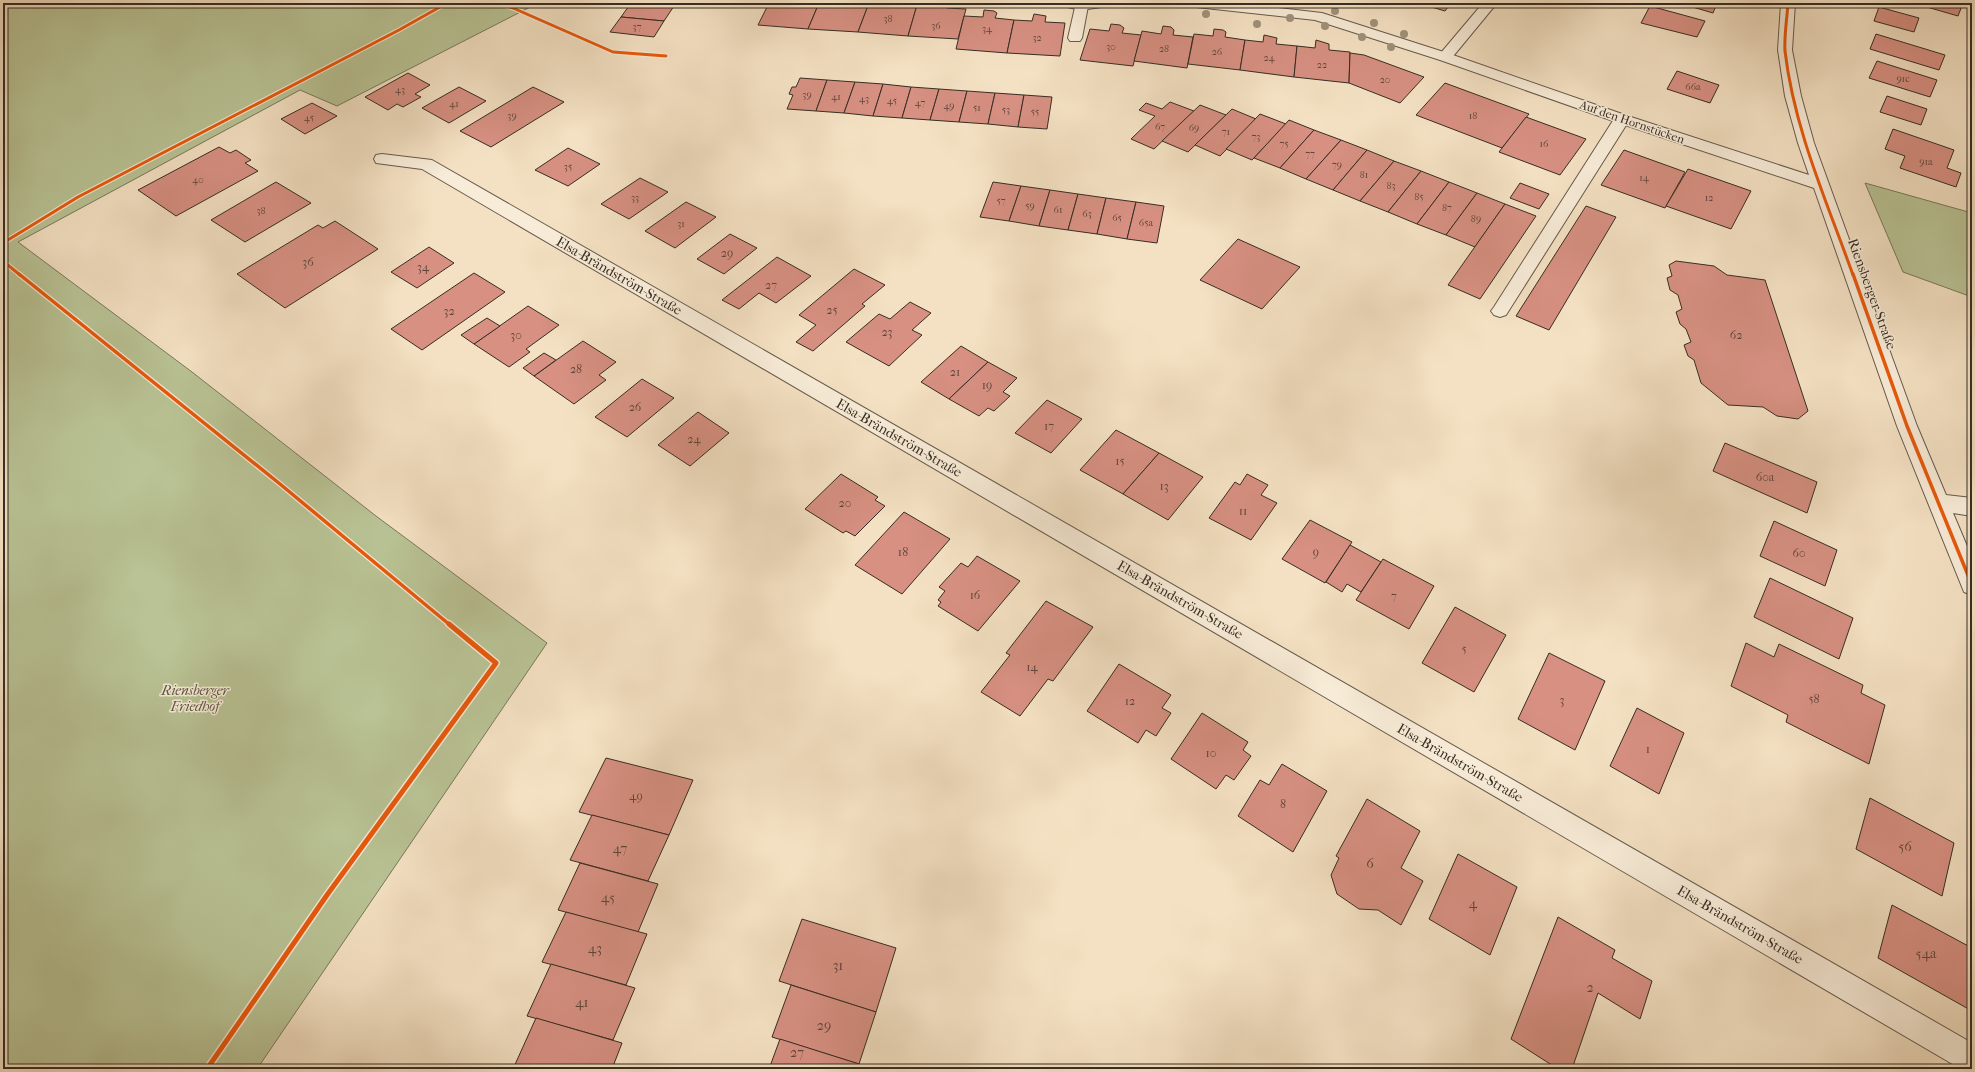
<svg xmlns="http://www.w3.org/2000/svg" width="1975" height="1072" font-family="'IM FELL French Canon',serif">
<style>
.green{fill:#b9c395;stroke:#78785c}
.building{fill:#d79082;stroke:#372d23}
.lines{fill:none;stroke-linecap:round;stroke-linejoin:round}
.lane-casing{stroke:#665a4b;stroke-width:2}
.street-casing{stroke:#665a4b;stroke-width:2}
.lane{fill:#f8ecd8;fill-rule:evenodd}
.street{fill:#f8ecd8;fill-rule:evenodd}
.cycleway-far2-casing{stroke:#f8ecd8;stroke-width:5}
.cycleway-far1-casing{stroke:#f8ecd8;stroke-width:6}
.cycleway-casing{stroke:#f8ecd8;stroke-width:8}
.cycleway-far2{stroke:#e8590c;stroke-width:3}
.cycleway-far1{stroke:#e8590c;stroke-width:3.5}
.cycleway{stroke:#e8590c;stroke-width:5}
.tree{fill:#9e927b}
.labels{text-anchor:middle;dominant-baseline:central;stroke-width:3;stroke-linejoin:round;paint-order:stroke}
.far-number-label{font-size:10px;fill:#5f463b}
.far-street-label{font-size:12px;fill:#372d23;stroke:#f8ecd8}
.number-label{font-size:12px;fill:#5f463b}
.street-label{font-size:14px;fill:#372d23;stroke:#f8ecd8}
.park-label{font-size:14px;font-style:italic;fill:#585240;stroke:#f8ecd8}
.near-number-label{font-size:14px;fill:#5f463b}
</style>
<rect width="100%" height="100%" fill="#f4e1c3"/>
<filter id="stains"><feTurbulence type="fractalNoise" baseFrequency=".005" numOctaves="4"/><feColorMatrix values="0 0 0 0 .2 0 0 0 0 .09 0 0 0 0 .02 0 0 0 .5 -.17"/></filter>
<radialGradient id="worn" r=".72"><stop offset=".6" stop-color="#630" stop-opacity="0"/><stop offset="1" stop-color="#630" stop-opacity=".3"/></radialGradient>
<g class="green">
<polygon points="3,3 538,3 337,106 300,90 18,242 192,372 376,516 547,643 257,1069 3,1069"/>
<polygon points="1865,183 1972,213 1972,297 1903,272"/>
</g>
<g class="building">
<polygon points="631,3 642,3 674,6 664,21 621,17"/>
<polygon points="642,3 676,3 674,6"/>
<polygon points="769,3 819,3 808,29 758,25"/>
<polygon points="819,3 869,3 858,32 808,29"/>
<polygon points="869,3 899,3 917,5 908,36 858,32"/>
<polygon points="936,3 949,3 947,8 966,9 958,39 908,36 917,5 935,7"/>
<polygon points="1418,3 1451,3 1445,11"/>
<polygon points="1679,3 1717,3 1713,13"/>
<polygon points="1913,3 1963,3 1958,16"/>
<polygon points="1650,6 1705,21 1697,37 1641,23"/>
<polygon points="1879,7 1919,18 1914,32 1874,21"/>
<polygon points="984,10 994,11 997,13 995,18 1014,20 1007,53 956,49 964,16 983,17"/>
<polygon points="1034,14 1046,16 1045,22 1065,23 1060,56 1007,53 1014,20 1032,21"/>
<polygon points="621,17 664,21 654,37 610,32"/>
<polygon points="1111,24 1120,25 1124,28 1122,33 1141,35 1133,66 1080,60 1090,29 1109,31"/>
<polygon points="1163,26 1171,27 1174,30 1173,35 1193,37 1187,68 1134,61 1142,31 1161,34"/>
<polygon points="1214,29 1223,30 1226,32 1225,37 1245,40 1240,70 1188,64 1194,34 1213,36"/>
<polygon points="1876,34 1945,55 1939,70 1870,49"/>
<polygon points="1264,35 1277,38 1276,44 1297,46 1294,77 1240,70 1245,40 1263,42"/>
<polygon points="1316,40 1329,44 1329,50 1350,52 1349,83 1294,77 1297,46 1315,48"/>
<polygon points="1350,53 1364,55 1424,77 1400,103 1349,83"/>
<polygon points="1877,61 1937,80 1930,97 1869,78"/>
<polygon points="1677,71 1719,85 1710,103 1667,89"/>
<polygon points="408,73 430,85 415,94 421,97 403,107 397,104 388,110 365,97"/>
<polygon points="800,78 827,80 816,111 787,109 793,95 789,94 792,87 796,87"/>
<polygon points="827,80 855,82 844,113 816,111"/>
<polygon points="855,82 883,84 873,116 844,113"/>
<polygon points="1445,83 1529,114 1502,148 1416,115"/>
<polygon points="883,84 911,87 902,118 873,116"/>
<polygon points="459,87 486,101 449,123 422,108"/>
<polygon points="533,87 564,102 491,147 460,131"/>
<polygon points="911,87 939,89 930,120 902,118"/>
<polygon points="939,89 967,91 959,122 930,120"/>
<polygon points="967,91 995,93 988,124 959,122"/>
<polygon points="995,93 1024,95 1018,127 988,124"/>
<polygon points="1024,95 1052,97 1047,129 1018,127"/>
<polygon points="1887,96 1927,109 1921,125 1880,112"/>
<polygon points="1170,102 1194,111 1154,149 1131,139 1155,116 1139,110 1146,103 1162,109"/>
<polygon points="312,103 337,116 305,134 281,119"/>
<polygon points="1200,105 1226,115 1188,152 1162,141"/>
<polygon points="1232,109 1256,119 1220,156 1195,145"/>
<polygon points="1260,114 1286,124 1252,160 1226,149"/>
<polygon points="1526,117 1586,139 1560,175 1499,152"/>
<polygon points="1289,120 1314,130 1280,168 1254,158"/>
<polygon points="1893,129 1954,150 1947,168 1961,173 1956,187 1900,168 1905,156 1885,149"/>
<polygon points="1314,130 1341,140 1306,179 1280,168"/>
<polygon points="1341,140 1367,150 1333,190 1306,179"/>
<polygon points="219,147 230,153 236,150 251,160 245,163 258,171 176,216 138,190"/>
<polygon points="568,148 600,164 568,186 535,170"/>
<polygon points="1367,150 1394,161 1360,201 1333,190"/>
<polygon points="1624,150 1685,172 1665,208 1601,185"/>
<polygon points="1394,161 1421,171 1388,212 1360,201"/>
<polygon points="1688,169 1751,191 1731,229 1666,206"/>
<polygon points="1421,171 1449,182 1417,224 1388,212"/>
<polygon points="640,178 668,192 629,219 601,204"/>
<polygon points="276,182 311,203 245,242 211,220"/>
<polygon points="993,182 1021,186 1009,221 980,217"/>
<polygon points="1449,182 1477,193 1446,235 1417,224"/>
<polygon points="1520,183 1549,194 1539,209 1510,198"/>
<polygon points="1021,186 1050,190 1039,226 1009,221"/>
<polygon points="1050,190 1078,194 1068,230 1039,226"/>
<polygon points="1477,193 1505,204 1475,247 1446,235"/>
<polygon points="1078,194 1106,198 1097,234 1068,230"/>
<polygon points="1106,198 1136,202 1127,239 1097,234"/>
<polygon points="686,202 716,217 675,248 645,231"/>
<polygon points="1136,202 1164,206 1157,243 1127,239"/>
<polygon points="1505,204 1536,216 1480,299 1448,285"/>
<polygon points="1586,206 1616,217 1549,330 1516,316"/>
<polygon points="335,221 378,249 285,308 237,274 318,225 323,228"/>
<polygon points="730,234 757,248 724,274 697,259"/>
<polygon points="1238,239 1300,267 1262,309 1200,280"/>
<polygon points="429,247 454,263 417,288 391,272"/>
<polygon points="777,257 811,276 776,303 759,293 739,309 722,300"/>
<polygon points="1676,261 1714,266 1727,275 1765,280 1808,411 1798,419 1777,416 1763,407 1728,405 1701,383 1694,360 1688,356 1684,345 1691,342 1686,329 1680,324 1676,312 1682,309 1678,295 1670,290 1667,278 1672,276 1669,265"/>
<polygon points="854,269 885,285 862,304 865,306 813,351 796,342 816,325 799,315"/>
<polygon points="474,273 505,292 422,350 391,329"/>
<polygon points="910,302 931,313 912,330 922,335 889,366 846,342 879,314 890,319"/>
<polygon points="528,306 559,325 526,349 530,352 509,367 474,344"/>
<polygon points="487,318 500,326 474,344 461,335"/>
<polygon points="583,341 616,362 599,375 606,380 574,404 534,376"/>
<polygon points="961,346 988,362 949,399 921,382"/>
<polygon points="544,353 556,360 534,376 523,368"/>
<polygon points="988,362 1017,378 1003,392 1010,396 994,411 988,408 979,416 949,399"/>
<polygon points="642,379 674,398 627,437 595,417"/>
<polygon points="1047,400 1082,419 1051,453 1015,433"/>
<polygon points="698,412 729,433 690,466 658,445"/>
<polygon points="1116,430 1159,453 1123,494 1080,470"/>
<polygon points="1725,443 1817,482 1807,513 1713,471"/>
<polygon points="1159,453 1203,477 1168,520 1123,494"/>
<polygon points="841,474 878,497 875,500 885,506 855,536 846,531 843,533 805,509"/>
<polygon points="1247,474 1268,485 1261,495 1277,503 1251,540 1209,518 1235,482 1240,485"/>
<polygon points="904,512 950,539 902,594 855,565"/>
<polygon points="1310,520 1352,542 1325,583 1282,559"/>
<polygon points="1774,521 1837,550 1825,586 1760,556"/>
<polygon points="1350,545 1381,562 1361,592 1347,584 1342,592 1326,582"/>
<polygon points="977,556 1020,581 978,631 938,606 941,602 938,600 945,591 939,587 961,563 968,567"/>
<polygon points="1383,559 1434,586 1409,629 1356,600"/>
<polygon points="1770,578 1853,618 1839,659 1754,617"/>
<polygon points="1046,601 1093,627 1053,681 1048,679 1020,716 981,692 1010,655 1006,653"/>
<polygon points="1455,607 1506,635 1474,692 1422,663"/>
<polygon points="1746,643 1774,657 1779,644 1863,685 1861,693 1885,705 1869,764 1786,722 1788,715 1731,686"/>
<polygon points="1549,653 1605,681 1575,750 1518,719"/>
<polygon points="1119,664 1171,695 1162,708 1171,713 1156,736 1146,730 1138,743 1087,711"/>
<polygon points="1637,708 1684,733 1659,794 1610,766"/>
<polygon points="1202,713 1248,742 1243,750 1251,756 1234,780 1226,775 1216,789 1171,759"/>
<polygon points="606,758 693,780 669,835 579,812"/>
<polygon points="1282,764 1327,791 1293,852 1238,816 1260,780 1269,785"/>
<polygon points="1870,798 1954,843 1942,896 1856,849"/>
<polygon points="1367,799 1420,831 1401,868 1423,881 1401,925 1378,910 1359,909 1337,894 1331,875 1339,858 1336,856"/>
<polygon points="592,815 669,835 648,881 570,860"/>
<polygon points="1458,854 1517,887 1490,955 1429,919"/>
<polygon points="580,863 658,884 638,932 558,910"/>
<polygon points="1892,905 1972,948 1972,1011 1878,958"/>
<polygon points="566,912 647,934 626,985 542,962"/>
<polygon points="1558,917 1615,950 1612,958 1652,981 1640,1019 1598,993 1572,1069 1558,1069 1511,1039"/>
<polygon points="802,919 896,948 876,1012 779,981"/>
<polygon points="551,964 635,988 613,1040 527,1016"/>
<polygon points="791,985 876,1012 859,1064 772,1037"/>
<polygon points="536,1018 622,1043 612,1069 513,1069"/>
<polygon points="780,1039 859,1064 868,1068 867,1069 769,1069"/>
</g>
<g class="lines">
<g class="lane-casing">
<g id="lane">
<polygon points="1076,3 1085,3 1088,6 1082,38 1080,41 1070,41 1068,38"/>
<polygon points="1483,3 1497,3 1450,60 1440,60 1438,57 1440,54"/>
<polygon points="1622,114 1627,116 1630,119 1506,315 1500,317 1494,315 1491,311 1494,307 1614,119 1617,116"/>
</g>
</g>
<g class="street-casing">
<g id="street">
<polygon points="1061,3 1110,3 1108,6 1081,10 1063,6"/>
<polygon points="1189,3 1236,3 1322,13 1450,54 1628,116 1809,175 1798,143 1785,96 1778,50 1781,3 1795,3 1792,50 1801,96 1814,143 1917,426 1946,495 1972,498 1972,516 1953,513 1972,558 1972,595 1964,592 1897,426 1814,188 1616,122 1440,60 1315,20 1196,7 1191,6"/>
<polygon points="382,154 432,160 1972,1043 1972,1069 1961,1069 422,169 376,163 374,159 376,155"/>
</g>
</g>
<use href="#lane" class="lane"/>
<use href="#street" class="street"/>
<g class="cycleway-far2-casing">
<g id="cycleway-far2">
<polyline points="497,3 513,8 613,52 666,56"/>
<path d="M1788,3C1787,19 1784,36 1785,51C1794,129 1827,202 1853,275"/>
<polyline points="3,243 78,197 399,30 447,3"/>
<polyline points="3,261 20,275"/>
</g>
</g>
<g class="cycleway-far1-casing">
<g id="cycleway-far1">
<polyline points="19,274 280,484 450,625"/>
<polyline points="1853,274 1907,426 1972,585"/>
</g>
</g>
<g class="cycleway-casing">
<polyline id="cycleway" points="207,1069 327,895 496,663 449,624"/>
</g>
<use href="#cycleway-far2" class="cycleway-far2"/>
<use href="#cycleway-far1" class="cycleway-far1"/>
<use href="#cycleway" class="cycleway"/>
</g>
<g class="tree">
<circle cx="1335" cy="11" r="4"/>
<circle cx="1206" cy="14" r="4"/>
<circle cx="1290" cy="18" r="4"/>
<circle cx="1374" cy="23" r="4"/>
<circle cx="1257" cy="24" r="4"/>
<circle cx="1325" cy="26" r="4"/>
<circle cx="1404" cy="34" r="4"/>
<circle cx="1362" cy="37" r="4"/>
<circle cx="1391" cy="47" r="4"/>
</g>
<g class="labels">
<g class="far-number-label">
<text x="888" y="19">38</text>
<text x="936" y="26">36</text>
<text x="637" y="27">37</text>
<text x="987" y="29">34</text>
<text x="1037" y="38">32</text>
<text x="1111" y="47">30</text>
<text x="1164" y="49">28</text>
<text x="1217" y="52">26</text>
<text x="1269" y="58">24</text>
<text x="1322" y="65">22</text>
<text x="1903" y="79">91c</text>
<text x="1385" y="80">20</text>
<text x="1693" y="87">66a</text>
<text x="400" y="90">43</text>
<text x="807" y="95">39</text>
<text x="836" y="97">41</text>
<text x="864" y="99">43</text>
<text x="892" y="101">45</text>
<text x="920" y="103">47</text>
<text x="454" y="104">41</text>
<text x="949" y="106">49</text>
<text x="977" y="108">51</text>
<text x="1006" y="110">53</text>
<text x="1035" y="112">55</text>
<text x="512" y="116">39</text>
<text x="1473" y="116">18</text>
<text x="309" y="118">45</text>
<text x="1160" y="127">67</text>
<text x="1194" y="128">69</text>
<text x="1226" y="132">71</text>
<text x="1256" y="137">73</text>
<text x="1284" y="144">75</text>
<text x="1544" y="144">16</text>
<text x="1310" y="154">77</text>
<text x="1926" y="162">91a</text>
<text x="1337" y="165">79</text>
<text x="568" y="167">35</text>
<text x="1364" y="175">81</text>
<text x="1644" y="178">14</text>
<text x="198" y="180">40</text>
<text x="1391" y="186">83</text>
<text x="1419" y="197">85</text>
<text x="635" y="198">33</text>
<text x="1709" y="198">12</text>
<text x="1001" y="201">57</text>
<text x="1030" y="206">59</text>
<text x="1447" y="208">87</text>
<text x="1058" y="210">61</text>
<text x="261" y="211">38</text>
<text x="1087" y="214">63</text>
<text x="1117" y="218">65</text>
<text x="1476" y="219">89</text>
<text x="1146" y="223">65a</text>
<text x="681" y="224">31</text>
</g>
<g class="far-street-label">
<text transform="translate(1632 122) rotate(19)">Auf den Hornstücken</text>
</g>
<g class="number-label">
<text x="727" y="253">29</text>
<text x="308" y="262">36</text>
<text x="423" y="267">34</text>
<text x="771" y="285">27</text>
<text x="832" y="310">25</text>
<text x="449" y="311">32</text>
<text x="887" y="332">23</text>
<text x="516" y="335">30</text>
<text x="1736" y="335">62</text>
<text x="576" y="369">28</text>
<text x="955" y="372">21</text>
<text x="987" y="385">19</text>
<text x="635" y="407">26</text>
<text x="1049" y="426">17</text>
<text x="694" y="439">24</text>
<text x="1120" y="461">15</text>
<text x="1765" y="477">60a</text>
<text x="1164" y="486">13</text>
<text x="845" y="503">20</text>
<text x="1243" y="511">11</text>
<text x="903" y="552">18</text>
<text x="1316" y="552">9</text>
<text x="1799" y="553">60</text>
<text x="975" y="595">16</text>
<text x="1394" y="596">7</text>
<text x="1464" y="649">5</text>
<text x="1032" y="667">14</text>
<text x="1814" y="699">58</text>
<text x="1562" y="700">3</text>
<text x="1130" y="701">12</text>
<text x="1648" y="749">1</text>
<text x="1211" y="753">10</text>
<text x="636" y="796">49</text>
<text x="1283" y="804">8</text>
</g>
<g class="street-label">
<text transform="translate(619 276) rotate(30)">Elsa-Brändström-Straße</text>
<text transform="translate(1872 294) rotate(70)">Riensberger Straße</text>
<text transform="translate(899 438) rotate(30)">Elsa-Brändström-Straße</text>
<text transform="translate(1180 600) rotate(30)">Elsa-Brändström-Straße</text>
<text transform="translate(1460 763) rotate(30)">Elsa-Brändström-Straße</text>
<text transform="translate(1740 925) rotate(30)">Elsa-Brändström-Straße</text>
</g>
<g class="park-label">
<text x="195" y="690">Riensberger<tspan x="195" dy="16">Friedhof</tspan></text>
</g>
<g class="near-number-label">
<text x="1905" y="846">56</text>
<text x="620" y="848">47</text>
<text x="1370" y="863">6</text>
<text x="608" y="897">45</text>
<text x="1473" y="903">4</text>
<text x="595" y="948">43</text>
<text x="1926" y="953">54a</text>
<text x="838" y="965">31</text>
<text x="1590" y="987">2</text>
<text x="582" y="1002">41</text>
<text x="824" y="1025">29</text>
<text x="797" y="1052">27</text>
</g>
</g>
<rect width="1975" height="1072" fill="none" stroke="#f4e1c3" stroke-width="16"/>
<rect x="4" y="4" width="1967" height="1064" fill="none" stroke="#372d23" stroke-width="2"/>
<rect x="8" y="8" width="1959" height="1056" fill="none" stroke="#372d23"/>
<rect width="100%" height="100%" filter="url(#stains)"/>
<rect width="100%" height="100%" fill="url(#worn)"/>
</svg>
